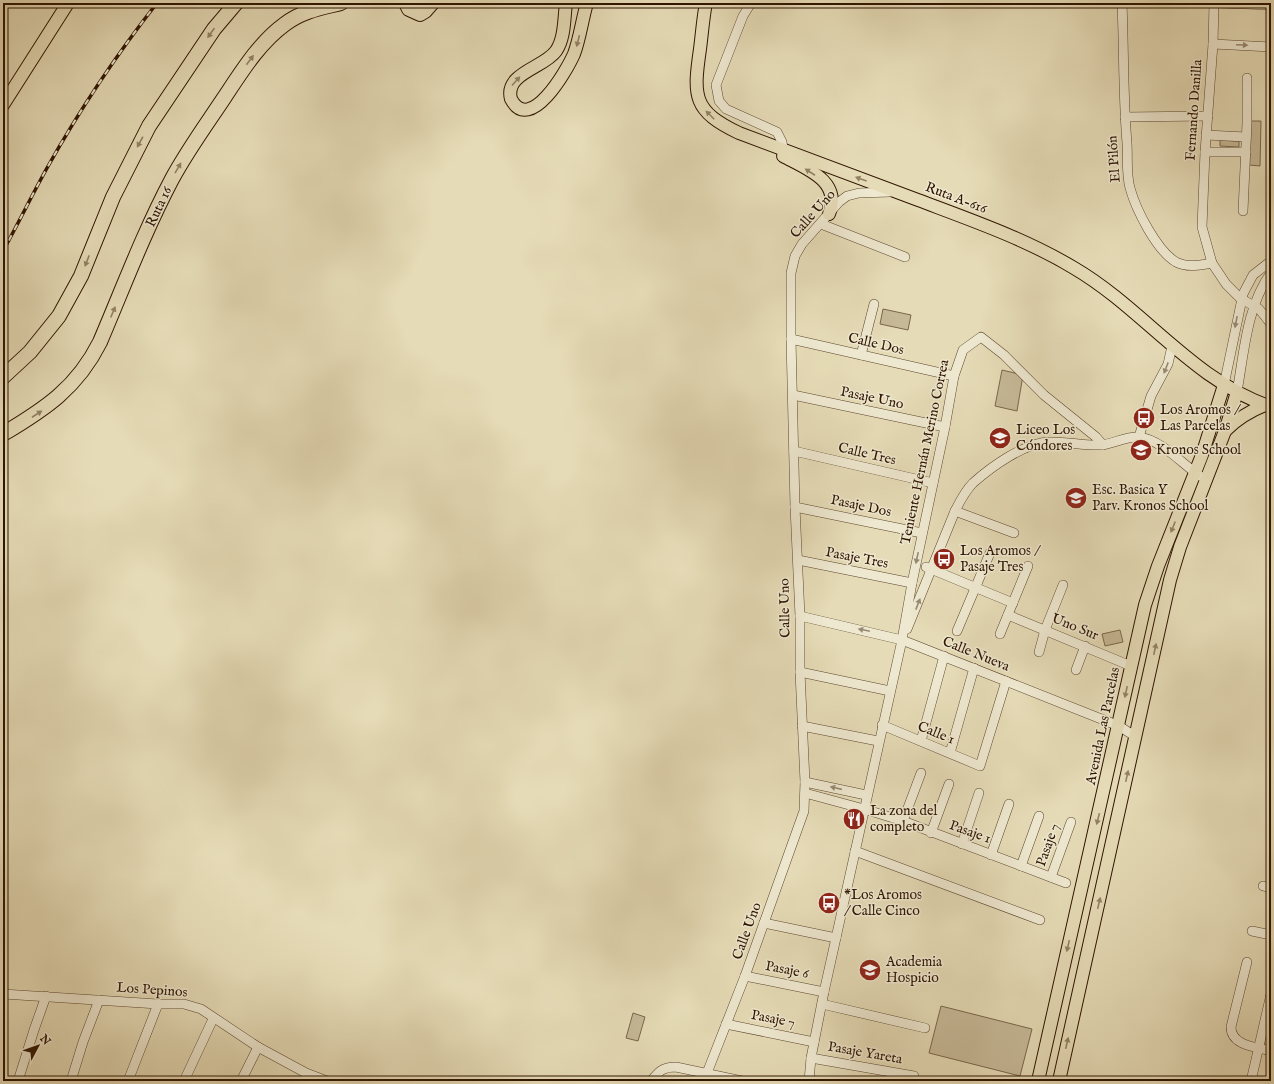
<svg xmlns="http://www.w3.org/2000/svg" width="1274" height="1084" font-family="'IM FELL English',serif">
<style>
.green{fill:#c6b997;stroke:#7a664c}
.lines{fill:none;stroke-linecap:round;stroke-linejoin:round}
.minor-casing{stroke:#5c462e;stroke-width:10}
.major-casing{stroke:#2f1400;stroke-width:14}
.highway-casing{stroke:#2f1400;stroke-width:16}
.minor{stroke:#eee8d0;stroke-width:9}
.major{stroke:#e5dbb6;stroke-width:12}
.highway{stroke:#e5dbb6;stroke-width:14}
.rail-casing{stroke:#2f1400;stroke-width:3.5}
.rail{stroke:#eee8d0;stroke-width:2;stroke-dasharray:6;stroke-linecap:butt}
.oneway{fill:#938164}
.oneway2{fill:#988972}
.labels{text-anchor:middle;dominant-baseline:central;stroke-width:3;stroke-linejoin:round;paint-order:stroke}
.street-label{font-size:14px;fill:#2f1400;stroke:#eee8d0}
.poi-label{font-size:14px;fill:#2f1400;stroke:#eee8d0;text-anchor:start}
</style>
<rect width="100%" height="100%" fill="#e5dbb6"/>
<filter id="stains"><feTurbulence type="fractalNoise" baseFrequency=".005" numOctaves="4"/><feColorMatrix values="0 0 0 0 .2 0 0 0 0 .09 0 0 0 0 .02 0 0 0 .5 -.17"/></filter>
<radialGradient id="worn" r=".72"><stop offset=".6" stop-color="#630" stop-opacity="0"/><stop offset="1" stop-color="#630" stop-opacity=".3"/></radialGradient>
<g class="green">
<polygon points="1250,121 1261,121 1260,166 1249,165"/>
<polygon points="1220,140 1239,141 1239,147 1220,146"/>
<polygon points="883,309 911,315 908,330 880,324"/>
<polygon points="1002,370 1023,375 1017,411 995,406"/>
<polygon points="1120,630 1123,642 1105,646 1102,634"/>
<polygon points="941,1006 1032,1029 1020,1076 929,1053"/>
<polygon points="633,1013 645,1017 638,1041 626,1038"/>
</g>
<g class="lines">
<g class="minor-casing">
<g id="minor">
<polyline points="751,3 743,16 716,85 719,101 726,109 777,132 782,142 784,155"/>
<path d="M1122,3C1124,50 1123,96 1127,143C1128,157 1126,174 1130,188C1136,210 1157,251 1176,262C1187,268 1202,265 1212,263"/>
<polyline points="1214,3 1213,44 1205,152 1202,227 1212,263 1226,284 1240,298 1259,309 1271,324"/>
<polyline points="1220,3 1271,5"/>
<polyline points="1213,44 1271,47"/>
<polyline points="1125,117 1208,116"/>
<polyline points="1206,135 1246,137"/>
<polyline points="1205,152 1246,152"/>
<polyline points="1243,211 1247,123 1247,78"/>
<polyline points="821,224 905,257"/>
<polyline points="791,339 954,376"/>
<polyline points="861,355 874,304"/>
<polyline points="1224,385 1243,294 1253,275 1271,261"/>
<path d="M1237,392C1244,353 1247,305 1271,273"/>
<polyline points="793,395 945,427"/>
<polyline points="1139,437 1151,396 1168,364 1172,346"/>
<polyline points="794,451 933,483"/>
<polyline points="795,507 922,533"/>
<polyline points="955,511 1014,533"/>
<polyline points="798,560 912,583"/>
<polyline points="926,567 1013,603"/>
<polyline points="1008,615 1131,666"/>
<polyline points="800,616 902,640 1119,726 1136,737"/>
<path d="M907,629L955,511C960,501 965,491 973,483C991,467 1024,443 1049,442C1066,441 1083,446 1101,445C1113,444 1126,436 1139,437C1162,440 1182,464 1200,476"/>
<polyline points="957,631 990,553"/>
<polyline points="1000,634 1028,566"/>
<polyline points="1039,652 1045,630 1063,585"/>
<polyline points="1076,670 1085,646"/>
<polyline points="800,672 890,691"/>
<polyline points="882,725 980,766 1006,681"/>
<polyline points="802,726 878,741"/>
<polyline points="921,741 944,656"/>
<polyline points="950,753 974,668"/>
<polyline points="805,782 866,795"/>
<polyline points="805,793 864,809 903,821 1066,883"/>
<polyline points="903,821 921,773"/>
<polyline points="931,833 949,784"/>
<polyline points="962,844 979,793"/>
<polyline points="855,851 1040,920"/>
<polyline points="991,855 1009,804"/>
<polyline points="1021,866 1039,816"/>
<polyline points="1051,877 1071,822"/>
<polyline points="1263,886 1271,888"/>
<polyline points="764,923 836,938"/>
<polyline points="1252,931 1271,935"/>
<path d="M1247,962L1231,1027C1231,1046 1257,1047 1271,1051"/>
<polyline points="745,976 824,992"/>
<polyline points="3,994 158,1004 184,1004 201,1009 258,1047 306,1073 327,1081"/>
<polyline points="822,1004 925,1028"/>
<polyline points="726,1024 814,1042"/>
<polyline points="811,1058 914,1076"/>
<polyline points="707,1073 745,976 804,811 805,782 800,672 800,616 795,507 791,339 791,273 795,256 802,244 839,202 847,196 859,193 890,192"/>
<polyline points="18,1081 34,1030 46,996"/>
<polyline points="71,1081 83,1042 99,1000"/>
<polyline points="128,1081 158,1004"/>
<polyline points="184,1081 213,1019"/>
<polyline points="241,1081 258,1047"/>
<path d="M651,1081C659,1071 663,1067 676,1067L742,1081"/>
<polyline points="809,1081 811,1058 824,992 902,640 912,583 945,427 954,376 963,350 981,337 1004,355 1044,395 1096,437 1103,445"/>
<polyline points="1251,1081 1271,994"/>
</g>
</g>
<g class="major-casing">
<g id="major">
<path d="M566,3C564,18 565,38 556,51C544,68 504,73 511,99C530,135 567,70 574,54C580,38 582,20 587,3"/>
<path d="M706,3C703,18 702,34 700,49C693,97 693,111 739,133C799,156 859,178 918,200C971,220 1026,239 1074,268C1144,309 1192,380 1271,407"/>
<polyline points="3,105 68,3"/>
<path d="M783,156C807,169 842,181 829,214"/>
<path d="M1226,430C1238,418 1250,411 1265,405"/>
<polyline points="1038,1081 1145,605 1158,566 1202,455 1224,385"/>
<polyline points="1059,1081 1170,580 1180,547 1225,431 1237,392"/>
</g>
</g>
<g class="highway-casing">
<g id="highway">
<polyline points="406,3 409,9 420,14 425,11 432,3"/>
<polyline points="3,377 30,352 59,316 81,276 113,197 149,126 214,29 236,3"/>
<path d="M3,434C45,409 77,388 100,342C123,288 144,232 172,179C187,151 206,125 224,98C242,71 259,43 285,24C302,11 321,8 341,3"/>
</g>
</g>
<use href="#minor" class="minor"/>
<use href="#major" class="major"/>
<use href="#highway" class="highway"/>
<g class="rail-casing">
<path id="rail" d="M3,251C18,224 32,195 47,168C79,111 117,54 157,3"/>
</g>
<use href="#rail" class="rail"/>
</g>
<defs><path id="oneway-solid" d="M-6-.8H1V-3.2L6.5 0L1 3.2V.8H-6Z"/></defs>
<g class="oneway">
<use href="#oneway-solid" transform="translate(211 33) rotate(125)"/>
<use href="#oneway-solid" transform="translate(578 41) rotate(104)"/>
<use href="#oneway-solid" transform="translate(250 60) rotate(-53)"/>
<use href="#oneway-solid" transform="translate(516 81) rotate(-48)"/>
<use href="#oneway-solid" transform="translate(710 115) rotate(-135)"/>
<use href="#oneway-solid" transform="translate(140 142) rotate(119)"/>
<use href="#oneway-solid" transform="translate(178 168) rotate(-60)"/>
<use href="#oneway-solid" transform="translate(810 172) rotate(-147)"/>
<use href="#oneway-solid" transform="translate(861 179) rotate(-160)"/>
<use href="#oneway-solid" transform="translate(87 261) rotate(111)"/>
<use href="#oneway-solid" transform="translate(113 312) rotate(-67)"/>
<use href="#oneway-solid" transform="translate(37 414) rotate(-33)"/>
<use href="#oneway-solid" transform="translate(1173 527) rotate(112)"/>
<use href="#oneway-solid" transform="translate(1155 649) rotate(-78)"/>
<use href="#oneway-solid" transform="translate(1126 692) rotate(102)"/>
<use href="#oneway-solid" transform="translate(1127 776) rotate(-78)"/>
<use href="#oneway-solid" transform="translate(1098 819) rotate(104)"/>
<use href="#oneway-solid" transform="translate(1099 903) rotate(-77)"/>
<use href="#oneway-solid" transform="translate(1068 946) rotate(103)"/>
<use href="#oneway-solid" transform="translate(1067 1043) rotate(-77)"/>
</g>
<g class="oneway2">
<use href="#oneway-solid" transform="translate(1242 45) rotate(3)"/>
<use href="#oneway-solid" transform="translate(1236 322) rotate(101)"/>
<use href="#oneway-solid" transform="translate(1166 368) rotate(111)"/>
<use href="#oneway-solid" transform="translate(917 558) rotate(102)"/>
<use href="#oneway-solid" transform="translate(918 604) rotate(-69)"/>
<use href="#oneway-solid" transform="translate(864 630) rotate(-168)"/>
<use href="#oneway-solid" transform="translate(836 788) rotate(-167)"/>
</g>
<defs>
<g id="bus-disc" transform="scale(1.15)"><circle r="9.5" fill="#8f2418" stroke="#eee8d0"/><path d="M-5-6H5V4H4V6H2V4H-2V6H-4V4H-5ZM-3.5-4V0h7V-4ZM-3.5 1.2v1.5H-2V1.2ZM2 1.2v1.5H3.5V1.2Z" fill="#fff"/></g>
<g id="school-disc" transform="scale(1.15)"><circle r="9.5" fill="#8f2418" stroke="#eee8d0"/><path d="M0-5L7-2L0 1L-7-2ZM-4 1L0 2.5L4 1V4Q0 6-4 4Z" fill="#fff"/></g>
<g id="restaurant-disc" transform="scale(1.15)"><circle r="9.5" fill="#8f2418" stroke="#eee8d0"/><path d="M-5-6h1v4h1v-4h1v4h1v-4h1v5L-1.5 .5V6h-2V.5L-5-1ZM5-6V6H3V1.5H1.5Q1.5-4 5-6Z" fill="#fff"/></g>
</defs>
<g fill-rule="evenodd">
<use href="#bus-disc" x="1144" y="418"/>
<use href="#school-disc" x="1000" y="438"/>
<use href="#school-disc" x="1141" y="450"/>
<use href="#school-disc" x="1076" y="498"/>
<use href="#bus-disc" x="944" y="559"/>
<use href="#restaurant-disc" x="854" y="819"/>
<use href="#bus-disc" x="829" y="903"/>
<use href="#school-disc" x="870" y="970"/>
</g>
<g class="labels">
<g class="street-label">
<text transform="translate(1194 110) rotate(-86)">Fernando Danilla</text>
<text transform="translate(1114 159) rotate(-94)">El Pilón</text>
<text transform="translate(956 198) rotate(21)">Ruta A-616</text>
<text transform="translate(159 207) rotate(-65)">Ruta 16</text>
<text transform="translate(813 214) rotate(-48)">Calle Uno</text>
<text transform="translate(876 344) rotate(13)">Calle Dos</text>
<text transform="translate(872 398) rotate(12)">Pasaje Uno</text>
<text transform="translate(925 452) rotate(-78)">Teniente Hernán Merino Correa</text>
<text transform="translate(867 454) rotate(13)">Calle Tres</text>
<text transform="translate(861 506) rotate(12)">Pasaje Dos</text>
<text transform="translate(857 558) rotate(11)">Pasaje Tres</text>
<text transform="translate(785 608) rotate(-91)">Calle Uno</text>
<text transform="translate(1075 627) rotate(22)">Uno Sur</text>
<text transform="translate(976 654) rotate(22)">Calle Nueva</text>
<text transform="translate(1103 726) rotate(-78)">Avenida Las Parcelas</text>
<text transform="translate(936 733) rotate(22)">Calle 1</text>
<text transform="translate(970 832) rotate(20)">Pasaje 1</text>
<text transform="translate(1048 845) rotate(-70)">Pasaje 7</text>
<text transform="translate(747 931) rotate(-70)">Calle Uno</text>
<text transform="translate(787 970) rotate(11)">Pasaje 6</text>
<text transform="translate(152 990) rotate(4)">Los Pepinos</text>
<text transform="translate(773 1019) rotate(11)">Pasaje 7</text>
<text transform="translate(865 1053) rotate(10)">Pasaje Yareta</text>
</g>
<g class="poi-label">
<text x="1160" y="410">Los Aromos /<tspan x="1160" dy="16">Las Parcelas</tspan></text>
<text x="1016" y="430">Liceo Los<tspan x="1016" dy="16">Cóndores</tspan></text>
<text x="1156" y="450">Kronos School</text>
<text x="1092" y="490">Esc. Basica Y<tspan x="1092" dy="16">Parv. Kronos School</tspan></text>
<text x="960" y="551">Los Aromos /<tspan x="960" dy="16">Pasaje Tres</tspan></text>
<text x="870" y="811">La zona del<tspan x="870" dy="16">completo</tspan></text>
<text x="844" y="895">*Los Aromos<tspan x="844" dy="16">/ Calle Cinco</tspan></text>
<text x="886" y="962">Academia<tspan x="886" dy="16">Hospicio</tspan></text>
</g>
</g>
<rect width="1274" height="1084" fill="none" stroke="#e5dbb6" stroke-width="16"/>
<rect x="4" y="4" width="1266" height="1076" fill="none" stroke="#2f1400" stroke-width="2"/>
<rect x="8" y="8" width="1258" height="1068" fill="none" stroke="#2f1400"/>
<g transform="translate(38 1046) rotate(49)" stroke="#eee8d0" stroke-width="3" paint-order="stroke">
<path d="M0-3L7 15L0 10L-7 15Z" fill="#2f1400"/>
<text y="-6" font-size="11" font-weight="bold" text-anchor="middle" fill="#2f1400">N</text>
</g>
<rect width="100%" height="100%" filter="url(#stains)"/>
<rect width="100%" height="100%" fill="url(#worn)"/>
</svg>
